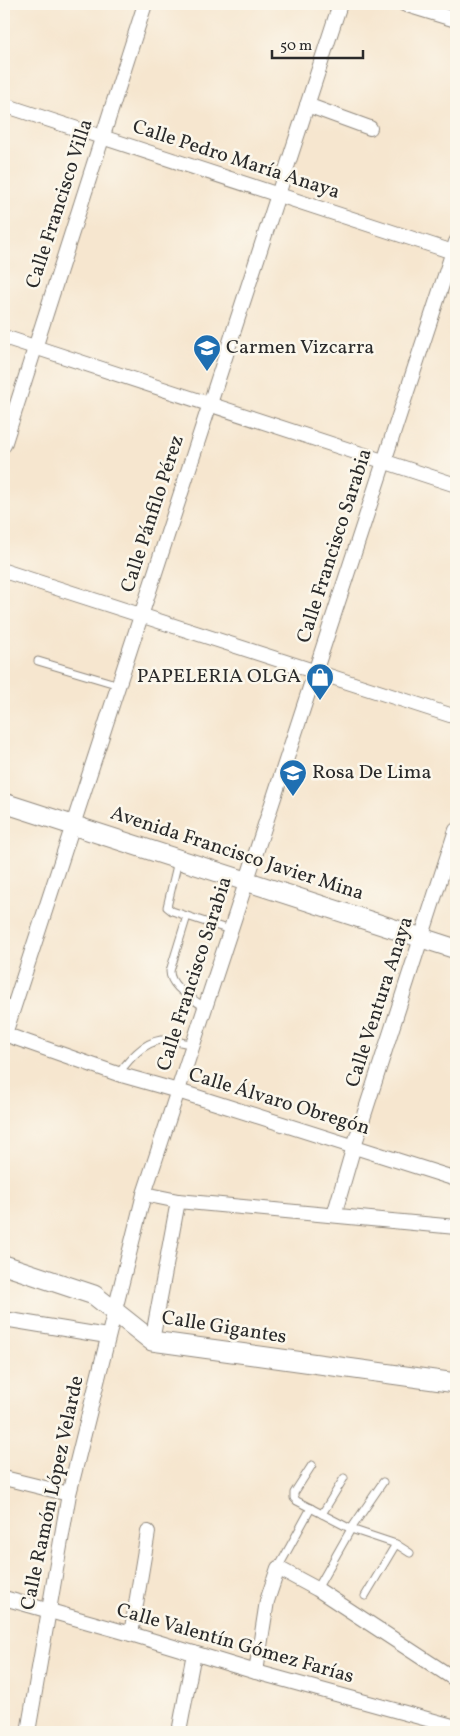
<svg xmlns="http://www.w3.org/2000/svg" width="460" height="1736" font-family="Vollkorn,serif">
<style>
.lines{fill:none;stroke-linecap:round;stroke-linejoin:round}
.lane-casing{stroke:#90887d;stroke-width:9}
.street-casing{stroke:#90887d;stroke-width:16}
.secondary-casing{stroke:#90887d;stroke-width:21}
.lane{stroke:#fff;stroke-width:7}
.street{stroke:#fff;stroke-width:14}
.secondary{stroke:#fff;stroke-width:19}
.labels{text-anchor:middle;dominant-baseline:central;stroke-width:5;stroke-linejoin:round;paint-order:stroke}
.street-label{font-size:20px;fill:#2b2b2b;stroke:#fbf7ec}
.poi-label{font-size:20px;fill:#2b2b2b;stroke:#fbf7ec;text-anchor:start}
</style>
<rect width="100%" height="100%" fill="#fbf7ec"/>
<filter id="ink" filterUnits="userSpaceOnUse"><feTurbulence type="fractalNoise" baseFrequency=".02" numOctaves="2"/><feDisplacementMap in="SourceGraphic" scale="10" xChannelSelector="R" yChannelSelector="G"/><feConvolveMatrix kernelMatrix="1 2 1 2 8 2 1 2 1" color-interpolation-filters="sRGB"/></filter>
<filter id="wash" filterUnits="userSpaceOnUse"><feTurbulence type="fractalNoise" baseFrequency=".0096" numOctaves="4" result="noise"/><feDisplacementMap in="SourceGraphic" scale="20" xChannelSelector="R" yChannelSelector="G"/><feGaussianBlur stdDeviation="1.12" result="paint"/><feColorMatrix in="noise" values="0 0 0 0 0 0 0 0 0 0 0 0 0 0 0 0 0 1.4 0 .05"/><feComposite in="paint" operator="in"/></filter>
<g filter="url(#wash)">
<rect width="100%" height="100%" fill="#f6e6cf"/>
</g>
<g filter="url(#ink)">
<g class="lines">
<g class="lane-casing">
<g id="lane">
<polyline points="38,661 119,685"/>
<path d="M178,861L167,907L172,911L187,916L170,971C170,988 193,998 205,1008"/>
<polyline points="187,916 230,930"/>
<path d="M118,1074C129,1060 142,1043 161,1040C170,1039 183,1043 192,1044"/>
<polyline points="312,1465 294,1493 294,1498 297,1501 351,1529 396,1544 410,1553"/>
<polyline points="322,1514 344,1478"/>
<polyline points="278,1568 311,1508"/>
<polyline points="317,1589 351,1529 383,1482"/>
<polyline points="365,1596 396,1544"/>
</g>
</g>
<g class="street-casing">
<g id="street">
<polyline points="404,4 456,20"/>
<polyline points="4,105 456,253"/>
<polyline points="307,105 370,128"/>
<polyline points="4,337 456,485"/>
<polyline points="4,445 145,4"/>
<polyline points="4,571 456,717"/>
<polyline points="4,1034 118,1074 178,1091 456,1179"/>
<polyline points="4,1037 340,4"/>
<polyline points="144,1194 178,1201 456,1227"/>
<polyline points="334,1215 354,1146 456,830"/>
<polyline points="4,1319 107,1336"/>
<polyline points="152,1341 178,1201"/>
<polyline points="4,1478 69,1494"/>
<polyline points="4,1598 131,1634 256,1672 456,1727"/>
<polyline points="131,1634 148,1532"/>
<polyline points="256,1672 267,1601 278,1568 317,1589 456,1680"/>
<polyline points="28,1732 69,1494 144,1194 456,242"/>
<polyline points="179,1732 194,1653"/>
</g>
</g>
<g class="secondary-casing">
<g id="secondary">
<polyline points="4,803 456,949"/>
<polyline points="4,1265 94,1295 152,1341 456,1383"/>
</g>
</g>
<use href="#lane" class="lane"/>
<use href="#street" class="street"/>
<use href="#secondary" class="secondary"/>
</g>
</g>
<defs>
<g id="school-pin" transform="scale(1.4375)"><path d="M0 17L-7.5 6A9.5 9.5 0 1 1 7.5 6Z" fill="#1f6fb2" stroke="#fbf7ec"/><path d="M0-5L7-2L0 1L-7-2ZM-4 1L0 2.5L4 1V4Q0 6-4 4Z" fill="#fff"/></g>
<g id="shop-pin" transform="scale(1.4375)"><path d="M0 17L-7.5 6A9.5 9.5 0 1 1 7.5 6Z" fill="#1f6fb2" stroke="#fbf7ec"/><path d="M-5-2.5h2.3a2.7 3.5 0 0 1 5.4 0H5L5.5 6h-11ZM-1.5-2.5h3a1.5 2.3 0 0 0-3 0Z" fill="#fff"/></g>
</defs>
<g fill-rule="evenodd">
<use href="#school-pin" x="207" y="348"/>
<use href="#shop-pin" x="320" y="677"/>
<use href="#school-pin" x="293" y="773"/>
</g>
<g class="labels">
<g class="street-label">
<text transform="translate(236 160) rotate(18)">Calle Pedro María Anaya</text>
<text transform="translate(60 204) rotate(-72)">Calle Francisco Villa</text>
<text transform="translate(153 514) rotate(-72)">Calle Pánfilo Pérez</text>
<text transform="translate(335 546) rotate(-72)">Calle Francisco Sarabia</text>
<text transform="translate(237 854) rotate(18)">Avenida Francisco Javier Mina</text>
<text transform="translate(195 974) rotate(-72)">Calle Francisco Sarabia</text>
<text transform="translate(380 1002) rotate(-72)">Calle Ventura Anaya</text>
<text transform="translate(279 1102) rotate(17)">Calle Álvaro Obregón</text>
<text transform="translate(224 1328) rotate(9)">Calle Gigantes</text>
<text transform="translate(53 1493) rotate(-78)">Calle Ramón López Velarde</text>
<text transform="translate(235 1644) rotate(16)">Calle Valentín Gómez Farías</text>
</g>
<g class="poi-label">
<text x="226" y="348">Carmen Vizcarra</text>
<text x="301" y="677" text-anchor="end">PAPELERIA OLGA</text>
<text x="312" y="773">Rosa De Lima</text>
</g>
</g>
<rect width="460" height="1736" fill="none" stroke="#fbf7ec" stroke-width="20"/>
<path d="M272 50v8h91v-8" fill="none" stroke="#2b2b2b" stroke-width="2.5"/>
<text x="280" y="50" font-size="15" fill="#2b2b2b" stroke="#fbf7ec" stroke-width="4" paint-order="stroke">50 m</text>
</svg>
